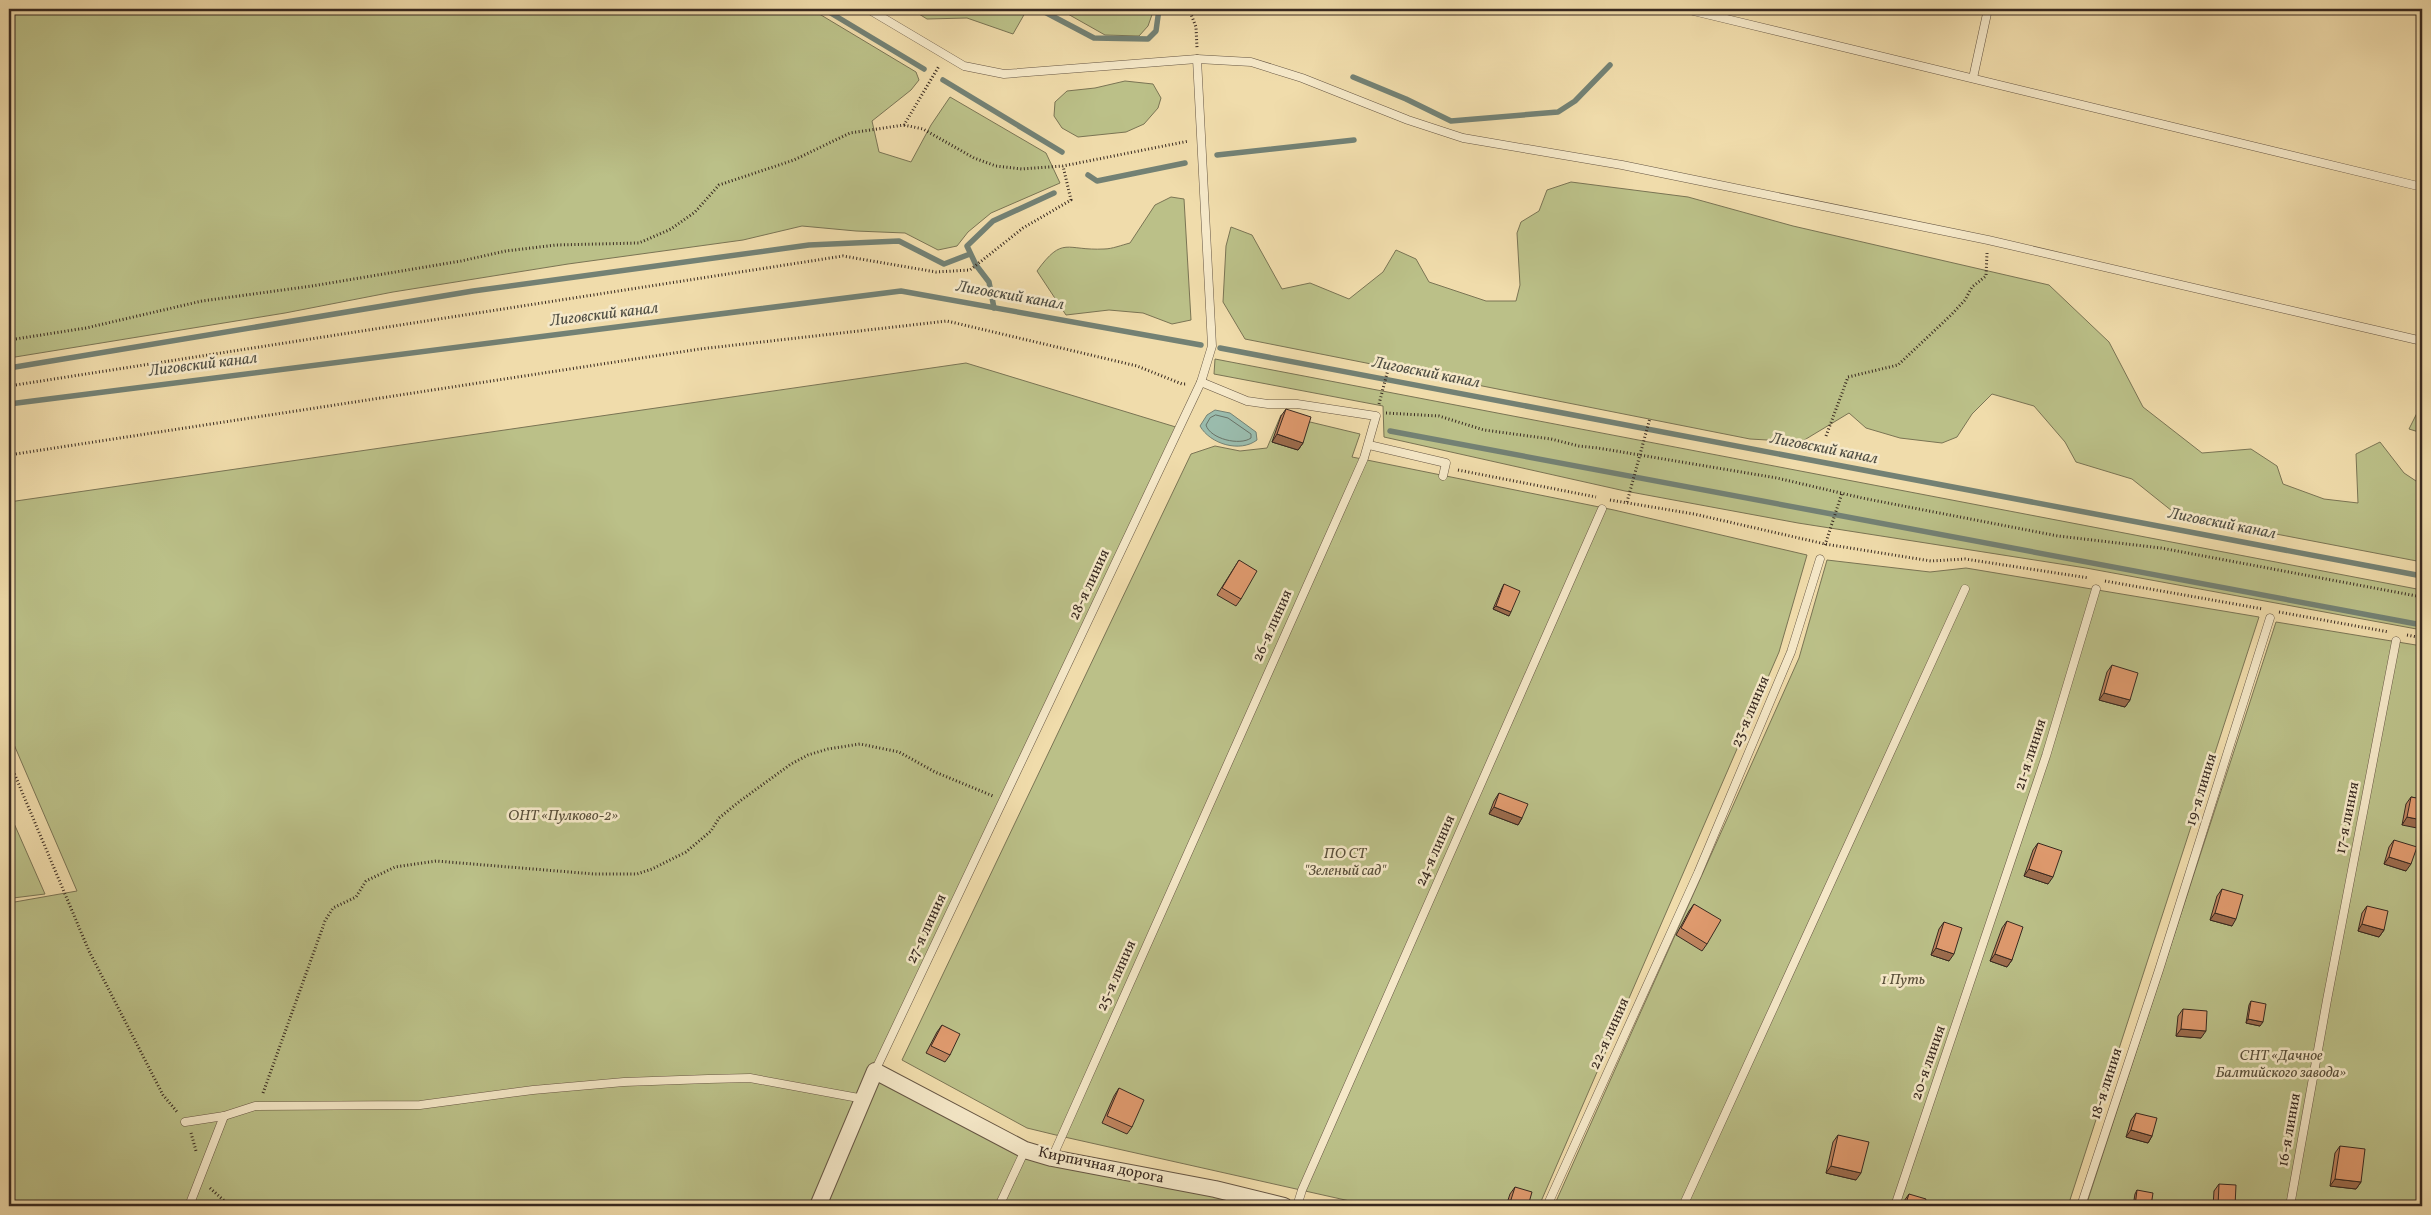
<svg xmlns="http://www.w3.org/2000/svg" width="2431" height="1215" font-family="Vollkorn,serif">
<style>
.green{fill:#bbc088;stroke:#7a7454}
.water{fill:#9abbac;stroke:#738174}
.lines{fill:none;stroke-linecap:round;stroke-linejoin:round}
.shore{stroke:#697266;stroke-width:1}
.stream{stroke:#738174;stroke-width:5.5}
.service-casing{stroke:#665643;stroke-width:9}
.minor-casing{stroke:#665643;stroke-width:18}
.path{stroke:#382920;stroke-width:3;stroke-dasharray:1 2.5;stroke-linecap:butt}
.service{stroke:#f5e8c8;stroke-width:8}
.minor{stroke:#f5e8c8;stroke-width:16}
.wall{fill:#c0845f;stroke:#382920}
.shaded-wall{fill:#9c6c4d;stroke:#382920}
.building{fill:#df9a6e;stroke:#382920}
.labels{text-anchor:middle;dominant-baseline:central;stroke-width:5;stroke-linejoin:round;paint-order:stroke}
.street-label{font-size:15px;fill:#382920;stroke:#f5e8c8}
.park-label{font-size:15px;font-style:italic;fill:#594f3a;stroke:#f5e8c8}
.water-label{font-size:16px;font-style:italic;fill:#504e43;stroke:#f5e8c8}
</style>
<rect width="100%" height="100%" fill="#f0dcab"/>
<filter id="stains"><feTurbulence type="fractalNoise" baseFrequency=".004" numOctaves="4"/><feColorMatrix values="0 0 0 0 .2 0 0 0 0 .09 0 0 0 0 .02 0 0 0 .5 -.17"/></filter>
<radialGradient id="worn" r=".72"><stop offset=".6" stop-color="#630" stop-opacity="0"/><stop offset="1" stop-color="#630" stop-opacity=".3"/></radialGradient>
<g class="green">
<polygon points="9,9 811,9 916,72 919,80 911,90 872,121 879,152 911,162 931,125 950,97 1046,153 1060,183 991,213 968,232 957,246 938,250 905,233 856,231 802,226 743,240 568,264 393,292 285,313 9,358"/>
<polygon points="911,9 1018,9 1025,13 1013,34 967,18 927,19"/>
<polygon points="1059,9 1154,9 1148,26 1139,36 1105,35"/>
<polygon points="1125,81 1153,84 1161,98 1158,108 1144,124 1126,132 1078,137 1062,128 1054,116 1055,102 1067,91 1095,88"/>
<polygon points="1571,182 1688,197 1793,226 2049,285 2109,342 2143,407 2202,453 2251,449 2277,466 2283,484 2324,499 2358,503 2356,454 2380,442 2404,473 2422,485 2422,562 2177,515 2132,479 2076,462 2065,442 2034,406 1992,394 1972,414 1957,437 1942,443 1900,438 1866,428 1849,413 1801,442 1750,439 1245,339 1223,302 1226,246 1231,227 1252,235 1282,289 1310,283 1349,299 1383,272 1396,250 1416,259 1429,282 1486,301 1516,301 1520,285 1517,233 1521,222 1539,211 1547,190"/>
<path d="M1171,197L1184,199L1191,320L1172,324L1143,313L1109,310L1066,315L1037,271C1063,235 1066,251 1104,249C1112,249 1122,245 1130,243L1155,205Z"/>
<polygon points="1215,359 2422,590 2422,630 2086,568 1798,523 1625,491 1384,437 1383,406 1214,374"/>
<polygon points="966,363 1179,428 875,1071 1025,1150 1284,1206 9,1206 9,903 77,891 9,733 9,502"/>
<polygon points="2422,403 2422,433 2409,429"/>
<polygon points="1281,415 1360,434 1352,457 1614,510 1807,555 1779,652 1539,1206 1372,1206 1060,1136 1027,1128 902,1060 1191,454 1215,446 1240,451 1267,448"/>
<polygon points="1827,560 1930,572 1966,568 2259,617 2068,1206 1554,1206 1799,658"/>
<polygon points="2276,622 2422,646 2422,1206 2086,1206"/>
<polygon points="9,812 45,894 13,898 9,897"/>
</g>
<path class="water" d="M1215,410L1230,413L1256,432L1257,440C1240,453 1210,444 1200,426L1207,415Z"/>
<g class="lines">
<path class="shore" d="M1216,415L1228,418L1251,434V438C1240,446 1210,439 1206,425L1210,418Z"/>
<g class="stream">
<polyline points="824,9 924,69"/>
<polyline points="1039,9 1094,38 1148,39 1156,31 1159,9"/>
<polyline points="1353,77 1406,99 1451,121 1558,112 1575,101 1610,65"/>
<polyline points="943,80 1062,152"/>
<polyline points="1217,155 1354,140"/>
<polyline points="1088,175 1097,181 1185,163"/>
<polyline points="994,308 989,282 976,265 967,246 993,221 1054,193"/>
<polyline points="1220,348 2422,576"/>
<polyline points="9,368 473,291 809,245 899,241 944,264 970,254"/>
<polyline points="9,404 901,291 1201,345"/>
<polyline points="1390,431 2422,625"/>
</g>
<g class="service-casing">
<g id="service">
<polyline points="868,9 964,66 1004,74 1197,59 1251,62 1302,78 1408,120 1463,138 1622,165 1988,240 2422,341"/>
<polyline points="1685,9 2422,187"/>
<polyline points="1973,78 1988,9"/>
<polyline points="1369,445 1446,463 1443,476"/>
<polyline points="875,1071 1201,382 1212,346 1197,59"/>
<polyline points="185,1122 224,1116 255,1106 420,1105 533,1090 624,1082 708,1079 750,1078 864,1099"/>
<polyline points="1052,1158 1364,458 1376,416 1297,404 1268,404 1247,401 1201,382"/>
<polyline points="189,1206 224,1116"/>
<polyline points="999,1206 1025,1150"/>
<polyline points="1297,1206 1302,1190 1602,509"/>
<polyline points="1547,1206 1698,873 1791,652 1820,559"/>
<polyline points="1683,1206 1965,589"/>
<polyline points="1895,1206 2046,756 2096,589"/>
<polyline points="2081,1206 2159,970 2270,618"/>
<polyline points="2290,1206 2327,1000 2396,641"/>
</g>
</g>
<g class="minor-casing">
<polyline id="minor" points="818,1206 875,1071 1025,1150 1052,1158 1215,1189 1284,1206"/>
</g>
<g class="path">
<polyline points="1189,9 1196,27 1197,48"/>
<polyline points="904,125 923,129 974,158 996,166 1022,169 1063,166 1189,141"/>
<polyline points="9,340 86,328 202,301 312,286 461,261 506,251 556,245 639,243 671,229 695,212 719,185 794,160 850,133 904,125 939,66"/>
<polyline points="9,386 843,256 936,272 970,270 1023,228 1071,200 1063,166"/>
<polyline points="1379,404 1390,362"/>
<polyline points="1386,413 1439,416 1484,430 1551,439 1579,446 1598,448 1777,478 1862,498 2058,536 2161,548 2422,597"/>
<polyline points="1826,436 1848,377 1898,365 1951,315 1965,300 1972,287 1986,276 1987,253"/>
<polyline points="9,455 700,349 947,321 1137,366 1182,384 1186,384"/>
<polyline points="1458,470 1596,497"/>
<polyline points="1610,500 1694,514 1825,544 1931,561 1965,559 2089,578"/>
<polyline points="1627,502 1650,418"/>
<polyline points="1825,545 1842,493"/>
<polyline points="2105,581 2263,609"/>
<polyline points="2279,612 2389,632"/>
<polyline points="2407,635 2422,638"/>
<polyline points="9,761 89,951 163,1095 178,1113"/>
<polyline points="263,1093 325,921 333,908 356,897 366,881 395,867 436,861 594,874 637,874 652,869 686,852 711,831 719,818 740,801 791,764 808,755 828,749 860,744 899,752 935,772 993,796"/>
<polyline points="191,1133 196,1151"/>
<polyline points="210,1188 230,1206"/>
</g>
<use href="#service" class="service"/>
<use href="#minor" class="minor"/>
</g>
<g class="wall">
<polygon points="1286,409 1303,443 1298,450 1272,442 1281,416"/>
<polygon points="1239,560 1241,599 1236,606 1217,595"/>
<polygon points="1504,584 1509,616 1493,609 1502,588"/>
<polygon points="2112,665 2130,700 2125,707 2099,700 2107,672"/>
<polygon points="1499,793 1522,818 1518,825 1489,814 1494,801"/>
<polygon points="2411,797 2422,799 2402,825 2406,804"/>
<polygon points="2394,840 2406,871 2384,864 2389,847"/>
<polygon points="2038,843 2048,884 2024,876 2033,850"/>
<polygon points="2222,889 2232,926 2210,920 2217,896"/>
<polygon points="1694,904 1707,944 1702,951 1676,935 1689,911"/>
<polygon points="2367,906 2384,930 2379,937 2358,931 2362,913"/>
<polygon points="2007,921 2012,960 2007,967 1990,961 2002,928"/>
<polygon points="1944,922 1949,961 1931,955 1939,929"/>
<polygon points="2251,1001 2260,1026 2246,1023 2249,1005"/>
<polygon points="2183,1009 2201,1038 2176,1036 2178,1016"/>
<polygon points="942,1025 950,1055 945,1062 926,1053 937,1032"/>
<polygon points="1119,1088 1132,1127 1127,1134 1102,1123 1114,1096"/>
<polygon points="2136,1113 2152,1136 2148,1143 2126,1137 2131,1120"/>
<polygon points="1838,1135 1856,1180 1826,1173 1833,1142"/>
<polygon points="2340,1146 2361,1182 2356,1189 2330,1186 2335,1153"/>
<polygon points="2219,1184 2235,1206 2213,1206 2214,1191"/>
<polygon points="1515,1187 1528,1206 1506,1206 1510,1194"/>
<polygon points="2137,1190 2151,1206 2133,1206 2135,1194"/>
<polygon points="1909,1194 1924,1206 1902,1206 1904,1201"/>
</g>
<g class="shaded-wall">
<polygon points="1277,434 1303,443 1298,450 1272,442"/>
<polygon points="1496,606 1511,612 1509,616 1493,609"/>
<polygon points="2104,693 2130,700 2125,707 2099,700"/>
<polygon points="1494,807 1522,818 1518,825 1489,814"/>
<polygon points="2407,817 2422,820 2422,829 2402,825"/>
<polygon points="2389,857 2411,864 2406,871 2384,864"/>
<polygon points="2029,869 2053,877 2048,884 2024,876"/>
<polygon points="2215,913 2236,919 2232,926 2210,920"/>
<polygon points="2362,924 2384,930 2379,937 2358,931"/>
<polygon points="1936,948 1954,954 1949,961 1931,955"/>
<polygon points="1995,954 2012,960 2007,967 1990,961"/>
<polygon points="2248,1019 2263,1022 2260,1026 2246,1023"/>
<polygon points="2181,1029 2206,1031 2201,1038 2176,1036"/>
<polygon points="2131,1130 2152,1136 2148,1143 2126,1137"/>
<polygon points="1831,1166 1861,1173 1856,1180 1826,1173"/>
<polygon points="2335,1179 2361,1182 2356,1189 2330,1186"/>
</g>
<g class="building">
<polygon points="1286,409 1311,417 1303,443 1277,434"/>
<polygon points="1239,560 1257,571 1241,599 1222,588"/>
<polygon points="1504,584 1520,591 1511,612 1496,606"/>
<polygon points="2112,665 2138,673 2130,700 2104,693"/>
<polygon points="1499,793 1528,804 1522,818 1494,807"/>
<polygon points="2411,797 2422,799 2422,820 2407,817"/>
<polygon points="2394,840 2417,847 2411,864 2389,857"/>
<polygon points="2038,843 2062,851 2053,877 2029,869"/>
<polygon points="2222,889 2243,895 2236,919 2215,913"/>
<polygon points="1694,904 1721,920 1707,944 1681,928"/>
<polygon points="2367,906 2388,911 2384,930 2362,924"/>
<polygon points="2007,921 2023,927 2012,960 1995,954"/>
<polygon points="1944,922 1962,928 1954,954 1936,948"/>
<polygon points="2251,1001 2266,1004 2263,1022 2248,1019"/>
<polygon points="2183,1009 2207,1011 2206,1031 2181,1029"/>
<polygon points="942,1025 960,1034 950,1055 931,1046"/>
<polygon points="1119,1088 1144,1100 1132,1127 1107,1116"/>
<polygon points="2136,1113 2157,1118 2152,1136 2131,1130"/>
<polygon points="1838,1135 1869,1142 1861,1173 1831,1166"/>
<polygon points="2340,1146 2365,1149 2361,1182 2335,1179"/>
<polygon points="2219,1184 2236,1185 2235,1206 2218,1206"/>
<polygon points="1515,1187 1532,1192 1528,1206 1509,1206"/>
<polygon points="2137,1190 2153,1193 2151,1206 2135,1206"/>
<polygon points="1909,1194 1926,1199 1924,1206 1905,1206"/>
<polygon points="1700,1202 1711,1206 1699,1206"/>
</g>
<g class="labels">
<g class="street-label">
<text transform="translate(1090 585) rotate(-65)">28-я линия</text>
<text transform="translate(1273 626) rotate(-66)">26-я линия</text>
<text transform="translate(1751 712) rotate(-67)">23-я линия</text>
<text transform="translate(2031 755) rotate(-72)">21-я линия</text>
<text transform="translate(2202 790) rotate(-73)">19-я линия</text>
<text transform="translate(2348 818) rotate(-79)">17-я линия</text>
<text transform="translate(1436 851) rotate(-66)">24-я линия</text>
<text transform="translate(927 929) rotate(-65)">27-я линия</text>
<text transform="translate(1117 976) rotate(-66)">25-я линия</text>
<text transform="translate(1610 1034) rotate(-66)">22-я линия</text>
<text transform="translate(1929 1063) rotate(-71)">20-я линия</text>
<text transform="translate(2107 1084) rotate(-72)">18-я линия</text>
<text transform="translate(2290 1130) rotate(-80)">16-я линия</text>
<text transform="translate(1101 1166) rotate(12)">Кирпичная дорога</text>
</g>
<g class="park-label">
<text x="563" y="816">ОНТ «Пулково-2»</text>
<text x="1345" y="854">ПО СТ<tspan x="1345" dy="17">"Зеленый сад"</tspan></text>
<text x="1903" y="980">1 Путь</text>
<text x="2281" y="1056">СНТ «Дачное<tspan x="2281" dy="17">Балтийского завода»</tspan></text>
</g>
<g class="water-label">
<text transform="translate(1010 296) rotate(10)">Лиговский канал</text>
<text transform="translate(604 315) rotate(-7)">Лиговский канал</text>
<text transform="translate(203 365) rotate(-7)">Лиговский канал</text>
<text transform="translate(1426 373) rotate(11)">Лиговский канал</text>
<text transform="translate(1824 449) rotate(11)">Лиговский канал</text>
<text transform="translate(2222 524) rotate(11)">Лиговский канал</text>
</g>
</g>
<rect width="2431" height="1215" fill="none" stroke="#f0dcab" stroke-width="30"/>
<rect x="10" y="10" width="2411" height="1195" fill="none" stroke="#382920" stroke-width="2.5"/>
<rect x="15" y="15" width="2401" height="1185" fill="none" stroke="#382920"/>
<rect width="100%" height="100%" filter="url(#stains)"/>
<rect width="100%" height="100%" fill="url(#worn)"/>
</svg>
